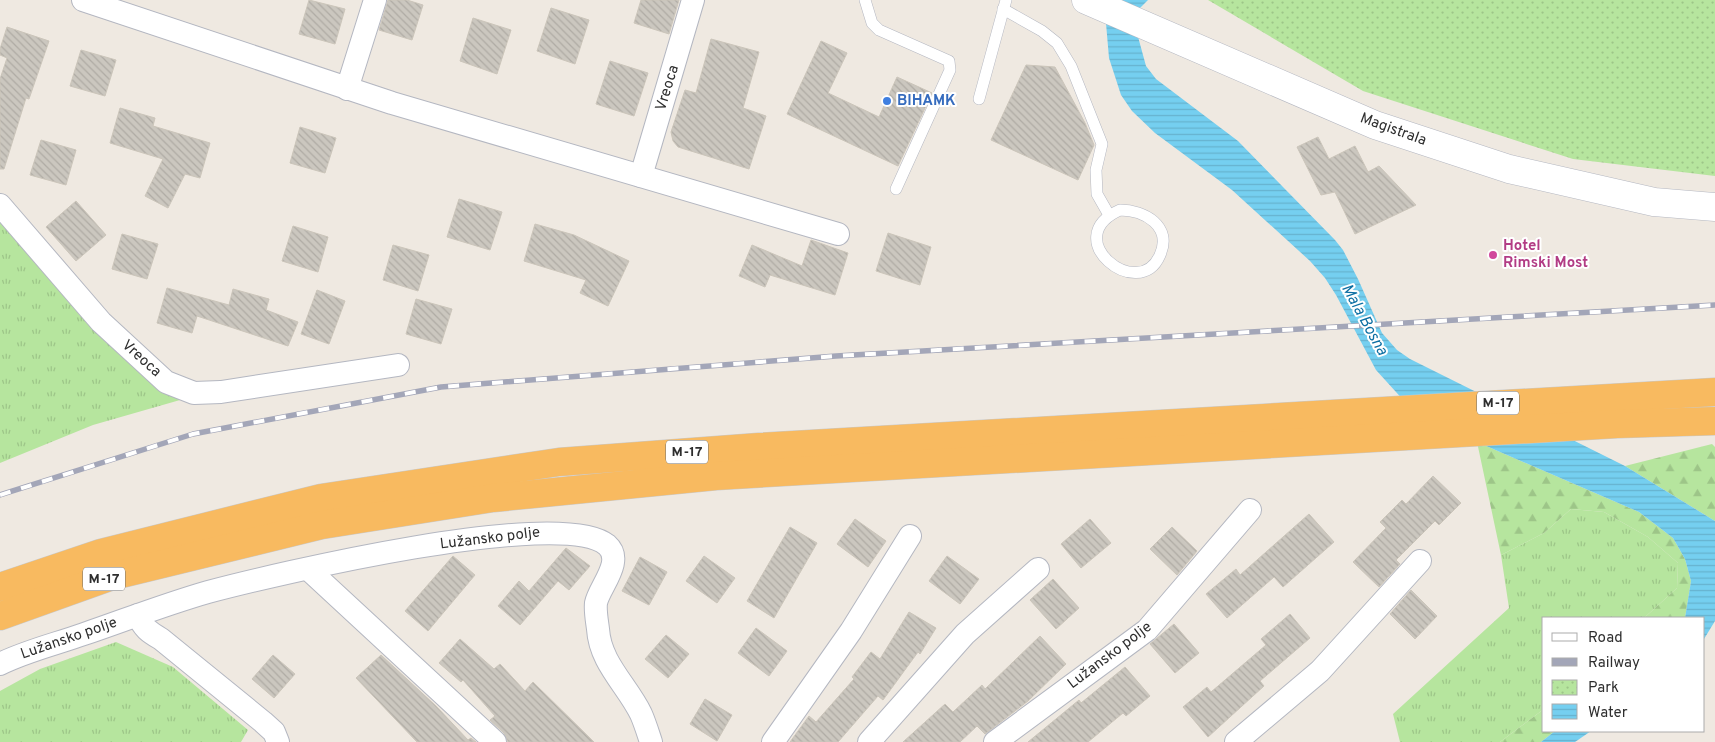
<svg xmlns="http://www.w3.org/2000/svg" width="1715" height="742" font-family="Overpass,sans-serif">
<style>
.grass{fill:url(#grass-tufts)}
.forest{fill:url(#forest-firs)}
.park{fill:url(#park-dots)}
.water{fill:url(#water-rules)}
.building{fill:url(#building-back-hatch);stroke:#cbc5ba}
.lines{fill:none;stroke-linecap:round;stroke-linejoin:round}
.service-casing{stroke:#b4b7c1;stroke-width:12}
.minor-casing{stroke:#b4b7c1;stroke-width:24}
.secondary-casing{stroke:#b4b7c1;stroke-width:29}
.trunk-casing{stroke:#c9c9c9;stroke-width:29}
.service{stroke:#fff;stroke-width:11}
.minor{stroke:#fff;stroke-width:22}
.secondary{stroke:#fff;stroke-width:28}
.trunk{stroke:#f8ba60;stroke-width:28}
.rail-casing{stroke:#a3a6b8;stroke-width:5.5}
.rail{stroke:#fff;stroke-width:4;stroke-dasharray:11;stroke-linecap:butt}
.shop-dot{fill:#3f7fe0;stroke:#fff;stroke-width:2}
.hotel-dot{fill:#d1479c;stroke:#fff;stroke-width:2}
.labels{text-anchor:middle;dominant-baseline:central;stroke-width:4;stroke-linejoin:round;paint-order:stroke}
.shield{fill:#fff;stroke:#6d6d6d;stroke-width:1}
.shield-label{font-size:14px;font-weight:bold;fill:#2e2e2e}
.street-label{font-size:15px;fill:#2e2e2e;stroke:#fff}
.shop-label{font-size:15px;font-weight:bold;fill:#366cbe;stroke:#fff;text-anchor:start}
.hotel-label{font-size:15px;font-weight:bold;fill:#b23c85;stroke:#fff;text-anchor:start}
.water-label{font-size:16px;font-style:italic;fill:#0d6fa3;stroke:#fff}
</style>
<defs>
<pattern id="grass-tufts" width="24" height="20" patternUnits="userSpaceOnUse" patternTransform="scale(1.25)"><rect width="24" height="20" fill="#b6e59e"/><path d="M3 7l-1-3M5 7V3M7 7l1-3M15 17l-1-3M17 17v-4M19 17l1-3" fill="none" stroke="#9dc588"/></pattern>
<pattern id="forest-firs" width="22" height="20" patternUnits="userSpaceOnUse" patternTransform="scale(1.25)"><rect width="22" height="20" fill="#b6e59e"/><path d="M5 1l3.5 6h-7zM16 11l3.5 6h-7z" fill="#9dc588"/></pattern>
<pattern id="park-dots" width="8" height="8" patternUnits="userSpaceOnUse" patternTransform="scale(1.25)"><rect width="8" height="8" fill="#b6e59e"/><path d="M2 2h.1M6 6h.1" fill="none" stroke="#9dc588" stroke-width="1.8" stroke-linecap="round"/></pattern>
<pattern id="water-rules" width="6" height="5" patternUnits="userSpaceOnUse" patternTransform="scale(1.25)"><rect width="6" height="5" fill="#75cff0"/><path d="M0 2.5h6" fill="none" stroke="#66b2ce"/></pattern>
<pattern id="building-back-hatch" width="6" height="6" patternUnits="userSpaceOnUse" patternTransform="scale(1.25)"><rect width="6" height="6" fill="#cbc7bf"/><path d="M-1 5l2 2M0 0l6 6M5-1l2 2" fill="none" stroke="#afaba4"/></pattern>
</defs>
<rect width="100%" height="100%" fill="#efe9e1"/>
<g class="grass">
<polygon points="0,213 194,396 93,425 0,463"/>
<polygon points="1571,509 1604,512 1648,537 1678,563 1677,588 1644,618 1544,618 1544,709 1500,742 1400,742 1393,714 1509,608 1501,555 1544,533"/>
<polygon points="116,642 173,667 248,730 241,742 0,742 0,691 40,669"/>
</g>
<g class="forest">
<polygon points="1477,442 1639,512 1673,538 1685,559 1691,581 1685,618 1644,618 1677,588 1678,563 1648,537 1604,512 1571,509 1544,533 1501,555"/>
<polygon points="1712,444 1715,447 1715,521 1625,466"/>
<polygon points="1544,709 1544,731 1555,731 1541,742 1500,742"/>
</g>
<polygon class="park" points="1208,0 1715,0 1715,176 1573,159 1363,91"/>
<g class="water">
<polygon points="1104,0 1148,0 1140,8 1137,33 1146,66 1156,79 1238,141 1335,240 1343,250 1358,279 1382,333 1397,350 1410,359 1625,466 1715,521 1715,621 1704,639 1704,618 1685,618 1691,581 1685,559 1673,538 1639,512 1477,442 1406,403 1376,370 1336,295 1325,278 1310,261 1232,190 1155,133 1132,111 1121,95 1109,58"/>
<polygon points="1555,731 1591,731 1575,742 1541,742"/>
</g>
<g class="building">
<polygon points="309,0 345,9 335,44 299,34"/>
<polygon points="388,0 407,0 423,5 412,40 379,30"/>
<polygon points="641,0 679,0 669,34 634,23"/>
<polygon points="551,8 589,20 575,64 537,51"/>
<polygon points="473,18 511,30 497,74 460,61"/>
<polygon points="7,27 49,41 29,99 26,98 4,169 0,169 0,79 7,58 0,55 0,49"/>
<polygon points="711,39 759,52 743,108 766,116 749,169 678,147 673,141 671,132 685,90 696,93"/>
<polygon points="821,41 847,53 828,93 879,117 897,77 932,93 898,166 787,114"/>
<polygon points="81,50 116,60 105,96 70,86"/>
<polygon points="610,61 648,73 634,116 596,104"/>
<polygon points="1026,65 1055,67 1085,123 1094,145 1078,180 991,140"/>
<polygon points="120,108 155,118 153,126 210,143 200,178 185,174 168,208 145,196 163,159 110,143"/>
<polygon points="300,127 336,138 325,173 290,163"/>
<polygon points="1318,137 1329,159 1355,146 1368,172 1379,166 1416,205 1355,234 1335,192 1321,195 1297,147"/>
<polygon points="41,140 76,150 66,185 30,175"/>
<polygon points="459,199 502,212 490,250 447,237"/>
<polygon points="76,201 106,235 76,261 46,227"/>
<polygon points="535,224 574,235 629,261 608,306 580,293 586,280 524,261"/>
<polygon points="293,226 328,237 318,272 282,261"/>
<polygon points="888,233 931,247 920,285 876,271"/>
<polygon points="122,234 158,244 147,279 112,269"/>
<polygon points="811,240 848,253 835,295 770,275 765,287 739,276 752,245 802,266"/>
<polygon points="393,245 429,255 418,291 383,280"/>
<polygon points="167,288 229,305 233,289 269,299 266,310 298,322 288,346 197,316 192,333 157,323"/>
<polygon points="317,290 345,301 329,344 301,334"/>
<polygon points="416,299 452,309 441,344 406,334"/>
<polygon points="1433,476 1461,503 1439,525 1435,521 1396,560 1400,564 1379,587 1353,562 1386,528 1380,522 1402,500 1406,504"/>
<polygon points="1309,514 1334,542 1283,587 1274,577 1227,618 1206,594 1236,569 1240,575"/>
<polygon points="855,519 886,541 868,567 837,544"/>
<polygon points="1090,519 1111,543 1081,568 1061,544"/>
<polygon points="790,527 817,543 774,618 747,601"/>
<polygon points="1172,527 1197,551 1177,575 1150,549"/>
<polygon points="566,548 590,566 569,590 558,581 520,625 498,606 519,581 529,591"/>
<polygon points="453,556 475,575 428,631 405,611"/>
<polygon points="704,556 735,578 717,603 686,581"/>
<polygon points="947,556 979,579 960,604 929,581"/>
<polygon points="640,557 667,572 649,605 622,591"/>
<polygon points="1053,579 1079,608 1056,629 1030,600"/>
<polygon points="1411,590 1437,616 1415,639 1390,614"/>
<polygon points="909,612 936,628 920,654 918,652 883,700 878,696 838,742 790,742 809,716 816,722 854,679 852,677 871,652 880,659"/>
<polygon points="1290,614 1310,638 1260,681 1264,686 1208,737 1183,707 1207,687 1211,692 1266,645 1261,639"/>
<polygon points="1174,624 1199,653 1175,673 1150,644"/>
<polygon points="756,628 787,651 769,676 738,653"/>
<polygon points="666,635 689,654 668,678 645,659"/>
<polygon points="1040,636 1066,664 1028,701 985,734 977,726 960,742 903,742 945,704 953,712 982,685 985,689"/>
<polygon points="460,639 494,669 500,664 525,691 533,682 594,742 508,742 504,733 490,720 495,716 463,680 461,682 439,663"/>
<polygon points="273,655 295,674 274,698 252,679"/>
<polygon points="381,655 436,706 468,740 471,738 476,742 417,742 356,678"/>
<polygon points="1125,667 1150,696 1126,716 1123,713 1088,742 1028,742 1079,700 1081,703"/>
<polygon points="705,699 732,715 717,741 690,724"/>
</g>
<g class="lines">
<g class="service-casing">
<g id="service">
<polyline points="865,0 872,23 879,30 949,61 950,70 896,189"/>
<polyline points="1003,9 1042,31 1057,43 1071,66 1102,144 1096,170 1097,194 1109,215"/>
<polyline points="979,99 1006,0"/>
<path d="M1120,210C1144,210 1173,226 1160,255C1139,304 1057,238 1120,210Z"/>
</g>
</g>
<g class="minor-casing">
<g id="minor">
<polyline points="83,0 392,103 838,234"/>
<polyline points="347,89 375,0"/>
<polyline points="641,176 693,0"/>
<polyline points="0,205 101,322 166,382 194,393 221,392 398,365"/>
<polyline points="308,569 495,742"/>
<path d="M138,615C143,628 149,632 161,639L263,722L274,732L278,742"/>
<path d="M0,664C26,651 56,644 84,634C125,620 166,604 208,592C272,575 561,506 607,545C625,561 599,587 596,603C595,611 597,621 598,629C600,663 627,685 641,714C645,723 648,733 651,742"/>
<polyline points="773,742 851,631 910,536"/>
<polyline points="869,742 965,634 1038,569"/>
<polyline points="995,742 1147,630 1250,510"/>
<polyline points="1236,742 1320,671 1420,561"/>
</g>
</g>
<g class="secondary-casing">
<polyline id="secondary" points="1086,0 1375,125 1509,169 1654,202 1715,207"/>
</g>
<g class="trunk-casing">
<g id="trunk">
<polyline points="0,587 101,553 321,498 559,462 759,447 1715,392"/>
<polyline points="0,616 109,577 322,525 493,498 716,476 1617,424 1715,421"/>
</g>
</g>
<use href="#service" class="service"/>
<use href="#minor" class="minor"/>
<use href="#secondary" class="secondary"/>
<use href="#trunk" class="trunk"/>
<g class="rail-casing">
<polyline id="rail" points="0,495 193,434 441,387 836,356 1715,305"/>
</g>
<use href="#rail" class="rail"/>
</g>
<circle class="shop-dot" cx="887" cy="101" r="5"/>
<circle class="hotel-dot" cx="1493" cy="255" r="5"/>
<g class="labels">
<g class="shield">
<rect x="1477" y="391.5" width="42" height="23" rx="4"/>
<rect x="666" y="440.5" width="42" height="23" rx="4"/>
<rect x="83" y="567.5" width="42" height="23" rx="4"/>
</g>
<g class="shield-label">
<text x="1498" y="403">M-17</text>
<text x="687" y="452">M-17</text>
<text x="104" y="579">M-17</text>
</g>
<g class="street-label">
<text transform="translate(668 88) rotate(-73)">Vreoca</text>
<text transform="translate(1393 130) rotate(20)">Magistrala</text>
<text transform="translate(141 359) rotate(42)">Vreoca</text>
<text transform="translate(490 539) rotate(-7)">Lužansko polje</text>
<text transform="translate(69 639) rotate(-19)">Lužansko polje</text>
<text transform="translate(1110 656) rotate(-37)">Lužansko polje</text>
</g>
<g class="shop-label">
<text x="897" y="101">BIHAMK</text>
</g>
<g class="hotel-label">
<text x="1503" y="246">Hotel<tspan x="1503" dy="17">Rimski Most</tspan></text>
</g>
<g class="water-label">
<text transform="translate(1364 320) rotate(61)">Mala Bosna</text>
</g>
</g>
<rect x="1542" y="617" width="162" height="115" fill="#ffffff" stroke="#ababab"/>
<rect x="1552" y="633" width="25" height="8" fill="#ffffff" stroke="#ababab"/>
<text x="1588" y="642" font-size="15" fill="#2e2e2e">Road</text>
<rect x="1552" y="658" width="25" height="8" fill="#a3a6b8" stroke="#ababab"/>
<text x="1588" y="667" font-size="15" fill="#2e2e2e">Railway</text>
<rect x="1552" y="680" width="25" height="15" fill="url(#park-dots)" stroke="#ababab"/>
<text x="1588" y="692" font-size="15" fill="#2e2e2e">Park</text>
<rect x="1552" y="704" width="25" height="15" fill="url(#water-rules)" stroke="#ababab"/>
<text x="1588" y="717" font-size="15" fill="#2e2e2e">Water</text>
</svg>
